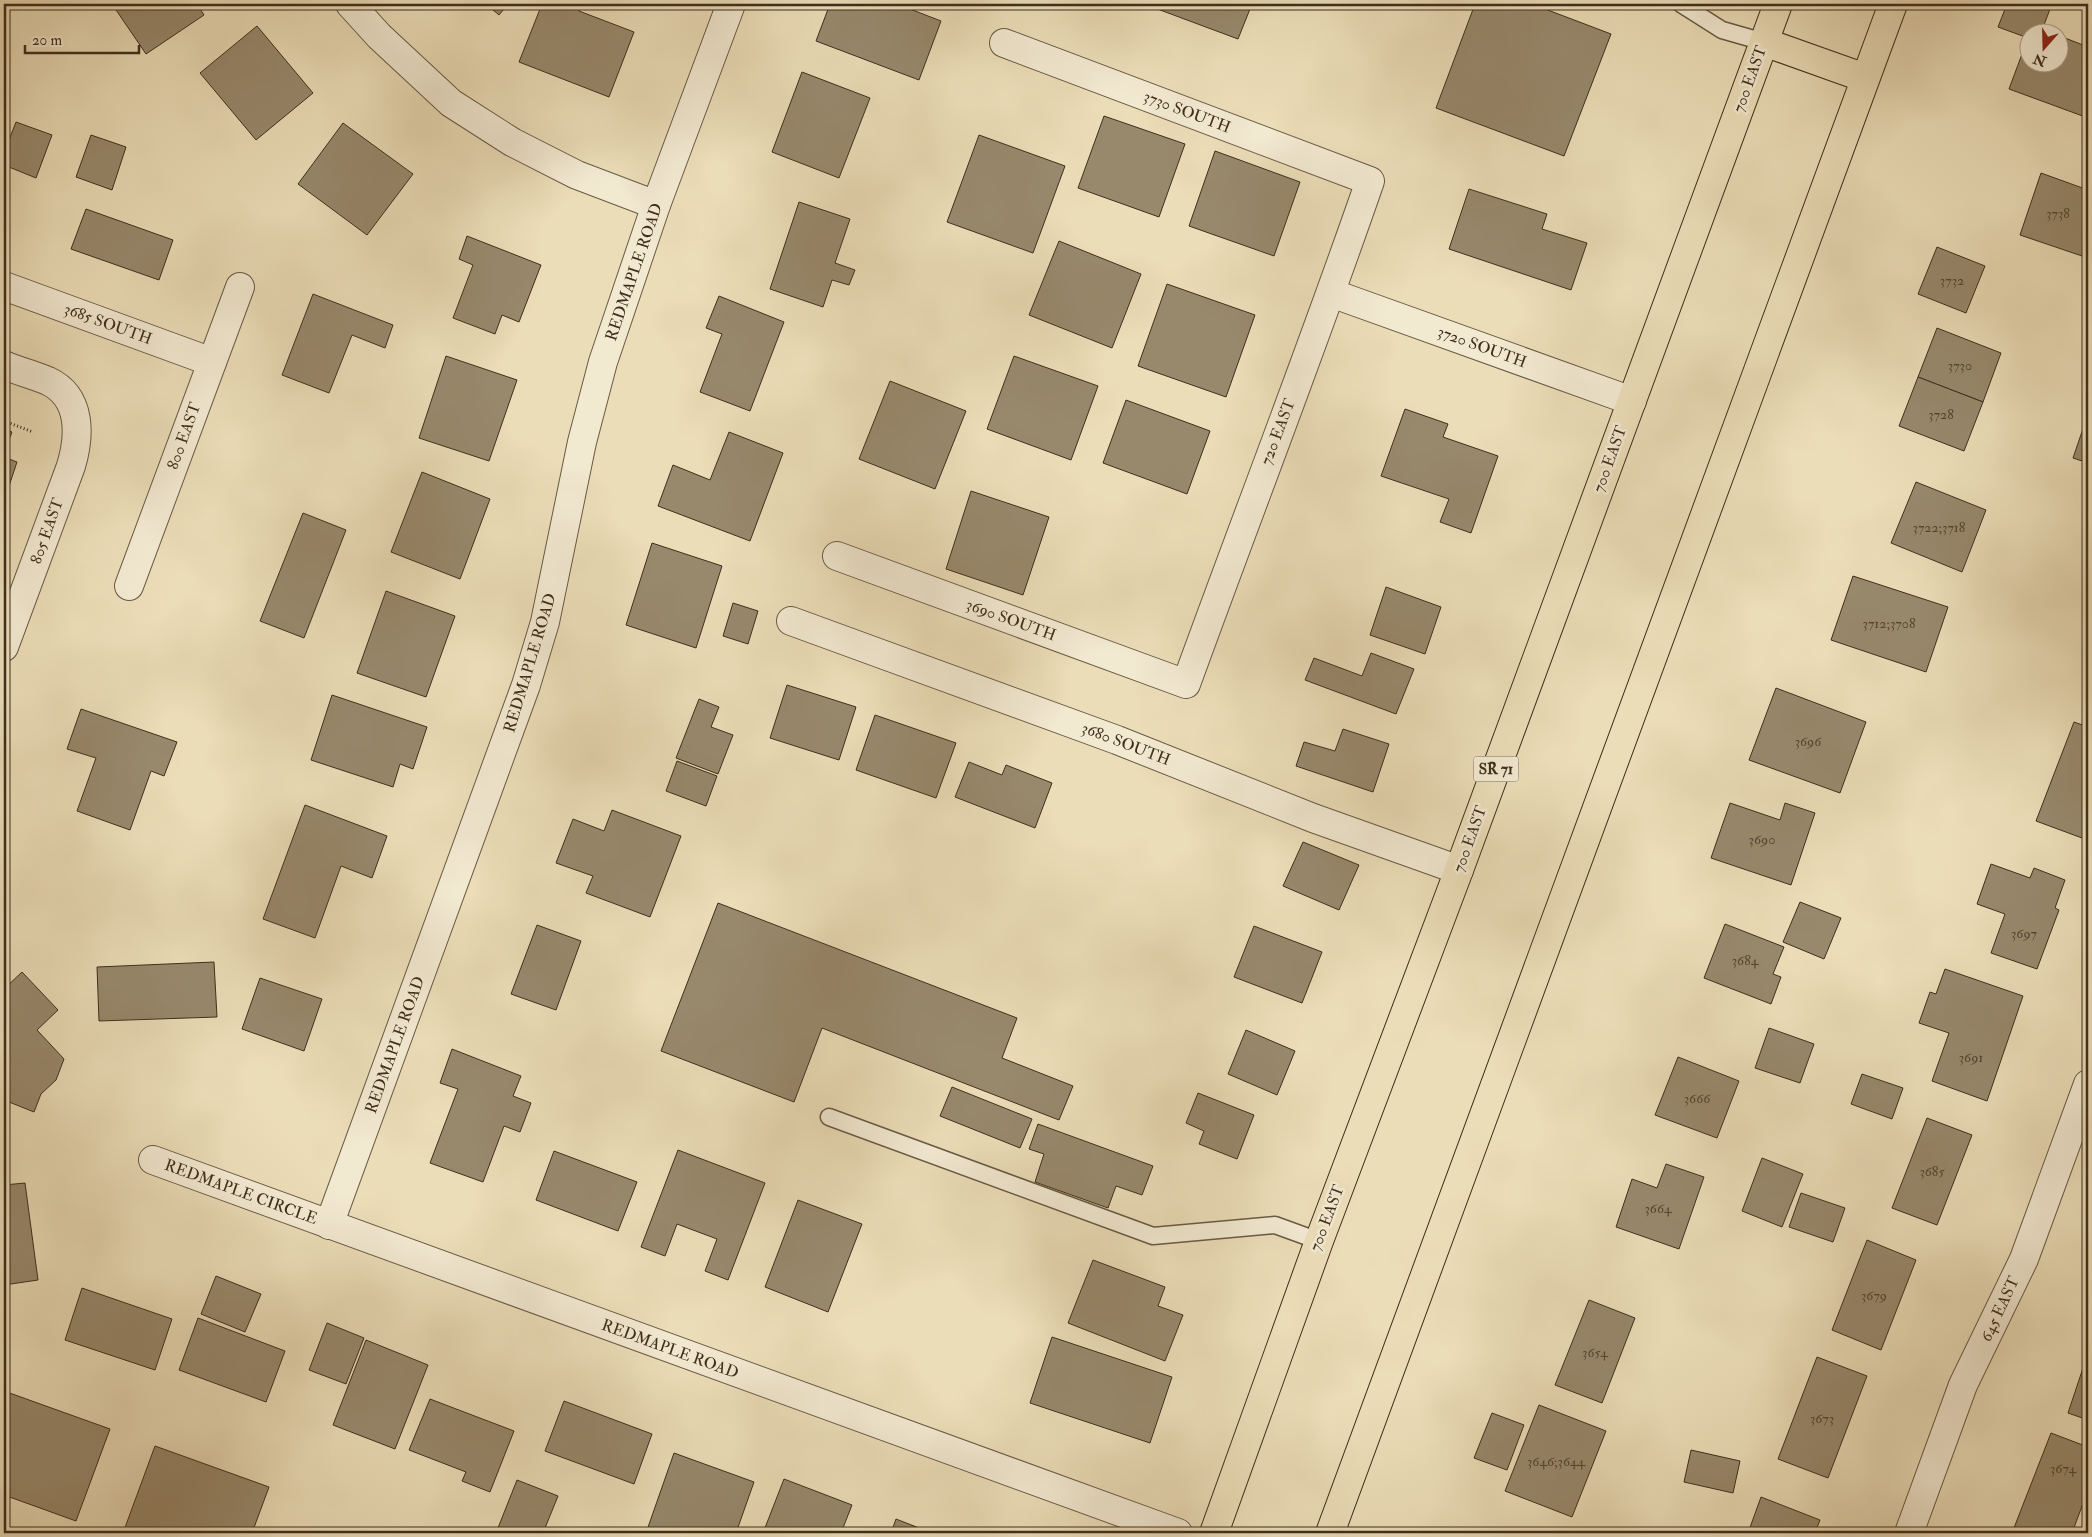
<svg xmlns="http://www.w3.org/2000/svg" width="2092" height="1537" font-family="'IM FELL Double Pica',serif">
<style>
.building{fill:#98896d;stroke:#3e2f1c}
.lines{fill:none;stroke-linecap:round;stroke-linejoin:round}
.lane-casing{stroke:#695a43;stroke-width:19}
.street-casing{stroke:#695a43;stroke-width:30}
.primary-casing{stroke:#3e2f1c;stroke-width:30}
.path{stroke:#3e2f1c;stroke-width:3;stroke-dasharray:1 2.5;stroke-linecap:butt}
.lane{stroke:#f2e9d1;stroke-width:16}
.street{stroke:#f2e9d1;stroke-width:28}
.primary{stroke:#ebddb8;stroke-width:28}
.labels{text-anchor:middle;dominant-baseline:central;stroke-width:5;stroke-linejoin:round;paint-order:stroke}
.number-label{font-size:14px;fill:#544630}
.shield{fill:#f2e9d1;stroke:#746752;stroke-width:1}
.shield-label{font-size:15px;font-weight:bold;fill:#3e2f1c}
.street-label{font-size:16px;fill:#3e2f1c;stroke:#f2e9d1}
</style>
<rect width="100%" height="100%" fill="#ebddb8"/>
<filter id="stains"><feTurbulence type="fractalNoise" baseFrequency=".004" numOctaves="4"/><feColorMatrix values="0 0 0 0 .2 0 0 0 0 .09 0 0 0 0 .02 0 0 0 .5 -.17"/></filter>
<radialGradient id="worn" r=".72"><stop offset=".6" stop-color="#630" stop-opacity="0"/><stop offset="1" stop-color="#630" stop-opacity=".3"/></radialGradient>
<g class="building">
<polygon points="112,4 197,4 204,15 146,54"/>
<polygon points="486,4 508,4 499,15"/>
<polygon points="542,4 581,4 579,11 634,32 609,97 519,62"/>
<polygon points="830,4 897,4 941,21 919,80 816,41"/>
<polygon points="1144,4 1252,4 1238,39"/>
<polygon points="1475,4 1532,4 1611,34 1564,156 1436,108"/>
<polygon points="2007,4 2052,4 2042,30 2049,32 2030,32 2030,62 2060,62 2060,36 2088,47 2088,118 2009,89 2028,38 1998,27"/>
<polygon points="257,26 313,93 256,140 200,73"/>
<polygon points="802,72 870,98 839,178 772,152"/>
<polygon points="1104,116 1185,144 1159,217 1078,188"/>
<polygon points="16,122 52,135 36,178 4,165 4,153"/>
<polygon points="343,123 413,174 367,235 298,184"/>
<polygon points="91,135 126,147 112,190 76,177"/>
<polygon points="979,135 1065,166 1033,253 947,222"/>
<polygon points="1215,151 1300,182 1274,256 1189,226"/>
<polygon points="2041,173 2088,190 2088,258 2020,235"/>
<polygon points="1469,189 1547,214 1542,229 1587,243 1571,290 1449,249"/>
<polygon points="799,202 850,219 835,263 855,270 849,285 832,280 823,307 770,289"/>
<polygon points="86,209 173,240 159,280 71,249"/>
<polygon points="467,236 541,265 519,322 502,315 495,334 453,318 473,265 459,259"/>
<polygon points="1059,241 1141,274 1112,348 1029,315"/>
<polygon points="1937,247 1985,266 1966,313 1918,294"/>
<polygon points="1167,284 1255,315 1226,397 1138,366"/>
<polygon points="313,294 393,325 385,348 352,335 329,393 282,375"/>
<polygon points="719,296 784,322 750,411 700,392 722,334 706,328"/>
<polygon points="1937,328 2001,353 1983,402 1918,377"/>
<polygon points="446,356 517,380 489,461 419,438"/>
<polygon points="1014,356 1098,386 1071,460 987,429"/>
<polygon points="1918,377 1983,402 1964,451 1899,426"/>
<polygon points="890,381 966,411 935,489 859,459"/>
<polygon points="1126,400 1210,431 1187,494 1103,463"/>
<polygon points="1405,409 1448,424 1443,437 1498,456 1471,533 1440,522 1449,499 1381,476"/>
<polygon points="2088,414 2088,463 2073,458"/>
<polygon points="4,429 12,432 4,453"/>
<polygon points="729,432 783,453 750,541 658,506 673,465 710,480"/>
<polygon points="4,457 17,462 4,501"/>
<polygon points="422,472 490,499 460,579 391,552"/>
<polygon points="1916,482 1986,510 1962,572 1891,543"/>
<polygon points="971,491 1049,517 1023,595 946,569"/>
<polygon points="303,513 346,530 304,638 260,621"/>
<polygon points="652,543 722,566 696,648 626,625"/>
<polygon points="1853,576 1948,607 1926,672 1831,640"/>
<polygon points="1386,587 1441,607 1425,654 1370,635"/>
<polygon points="386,591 455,616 426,697 357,673"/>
<polygon points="733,603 758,611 748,644 723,636"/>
<polygon points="1371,653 1414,669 1396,714 1305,680 1314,658 1362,676"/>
<polygon points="2088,676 2088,688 2084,687"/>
<polygon points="787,685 856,707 839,760 770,738"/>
<polygon points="1776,688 1866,722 1840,793 1749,760"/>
<polygon points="332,695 427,727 413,769 400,764 393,787 311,760"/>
<polygon points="699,699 719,707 711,727 733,735 718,774 676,758"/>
<polygon points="81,709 177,742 164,776 151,771 130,830 77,811 96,758 67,749"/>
<polygon points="875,715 956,743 936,798 856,770"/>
<polygon points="2074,722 2088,727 2088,821 2082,838 2036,821"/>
<polygon points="1343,729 1389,744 1373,792 1296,766 1304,742 1335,751"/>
<polygon points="677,761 717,776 706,806 666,791"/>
<polygon points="969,762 1002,775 1006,765 1052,783 1035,828 955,797"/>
<polygon points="1730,803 1780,820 1785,803 1815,813 1791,885 1711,858"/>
<polygon points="305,805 387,836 372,878 341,866 315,938 263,919"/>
<polygon points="612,810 681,836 650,917 586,893 593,876 556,863 573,819 604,831"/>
<polygon points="1303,842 1359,865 1339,910 1283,886"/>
<polygon points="1991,864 2030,878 2034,868 2065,880 2055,908 2059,910 2037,969 1991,953 2005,914 1977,904"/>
<polygon points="1800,902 1841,918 1824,959 1783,942"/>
<polygon points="718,903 1017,1018 1002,1058 1073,1086 1059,1120 822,1028 794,1102 661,1051"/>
<polygon points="1725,924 1784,947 1773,974 1781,977 1771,1004 1704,978"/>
<polygon points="537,925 581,941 556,1010 511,994"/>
<polygon points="1254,926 1322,952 1302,1003 1234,977"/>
<polygon points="214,962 217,1017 99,1021 97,967"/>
<polygon points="1945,969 2023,996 1987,1101 1932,1081 1949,1033 1919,1023 1930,992 1936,994"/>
<polygon points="22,972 58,1010 37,1030 64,1059 56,1080 41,1094 34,1112 4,1100 4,989"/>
<polygon points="260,978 322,999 304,1051 242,1029"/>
<polygon points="1769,1028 1814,1044 1800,1083 1755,1068"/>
<polygon points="1246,1030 1295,1051 1277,1095 1228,1074"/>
<polygon points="452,1049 521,1076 513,1096 531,1103 520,1132 504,1126 483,1182 430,1163 458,1089 440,1083"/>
<polygon points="1678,1057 1739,1081 1717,1138 1655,1115"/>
<polygon points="1862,1074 1903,1088 1892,1119 1851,1104"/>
<polygon points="952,1087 1032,1119 1020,1148 940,1116"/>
<polygon points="1198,1093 1254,1115 1237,1159 1199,1144 1204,1131 1186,1123"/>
<polygon points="1927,1118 1972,1135 1937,1225 1892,1208"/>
<polygon points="1038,1124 1153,1166 1142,1195 1116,1186 1108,1208 1035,1182 1044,1154 1029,1149"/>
<polygon points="678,1150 765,1183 728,1280 705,1271 717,1239 677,1224 665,1256 641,1247"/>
<polygon points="554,1151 637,1182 618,1231 536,1200"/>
<polygon points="1762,1158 1803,1174 1782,1227 1742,1211"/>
<polygon points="1666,1164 1704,1177 1679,1249 1616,1227 1632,1179 1657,1188"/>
<polygon points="25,1183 38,1280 4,1285 4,1185"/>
<polygon points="1801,1193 1845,1208 1833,1242 1789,1227"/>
<polygon points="798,1200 862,1224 828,1312 765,1287"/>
<polygon points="1867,1240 1916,1260 1881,1350 1832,1330"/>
<polygon points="1093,1260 1165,1287 1158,1306 1183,1315 1165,1361 1068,1323"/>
<polygon points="216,1276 261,1294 245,1332 201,1314"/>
<polygon points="82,1288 172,1319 155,1370 65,1340"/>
<polygon points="1589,1300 1635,1318 1602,1403 1555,1385"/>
<polygon points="198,1318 285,1351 266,1402 179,1370"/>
<polygon points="327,1323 364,1338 346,1384 309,1370"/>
<polygon points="1052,1337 1172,1377 1150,1443 1030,1403"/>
<polygon points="366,1340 428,1365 395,1449 333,1425"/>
<polygon points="2088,1353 2088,1420 2068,1413"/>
<polygon points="1817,1357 1867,1376 1828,1478 1778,1459"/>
<polygon points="4,1391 110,1429 76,1521 4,1495"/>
<polygon points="430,1399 514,1431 490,1492 462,1481 466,1472 409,1450"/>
<polygon points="564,1401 652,1434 634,1484 545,1451"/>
<polygon points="1539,1405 1606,1431 1572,1517 1505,1491"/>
<polygon points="1492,1413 1524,1425 1507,1470 1474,1458"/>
<polygon points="2051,1433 2088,1447 2088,1490 2072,1533 2012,1533"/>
<polygon points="155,1446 269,1487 252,1533 123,1533"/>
<polygon points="1691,1450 1740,1461 1733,1493 1684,1482"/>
<polygon points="674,1453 754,1482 736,1533 646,1533"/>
<polygon points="784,1479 852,1505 841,1533 763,1533"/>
<polygon points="517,1480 558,1496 543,1533 496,1533"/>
<polygon points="1761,1497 1820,1520 1815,1533 1748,1533"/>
<polygon points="896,1519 932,1533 891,1533"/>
<polygon points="4,1527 21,1533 4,1533"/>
<polygon points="1500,1528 1513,1533 1498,1533"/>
</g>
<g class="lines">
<g class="lane-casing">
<g id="lane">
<polyline points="1681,4 1722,30 1764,42"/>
<polyline points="829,1117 1153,1236 1275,1225 1319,1241"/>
</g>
</g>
<g class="street-casing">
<g id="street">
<polyline points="350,4 379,36 451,103 512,142 577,175 656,205"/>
<polyline points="4,286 212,362"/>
<polyline points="1331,293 1632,401"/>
<path d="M4,365C18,371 34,375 48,381C82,397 80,436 71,466L4,647"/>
<path d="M837,556L1186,684C1247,516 1312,349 1370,181L1004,43"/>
<polyline points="129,586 240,287"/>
<polyline points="791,621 1117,740 1313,818 1459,870"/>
<polyline points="153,1160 1178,1533"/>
<polyline points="329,1225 526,685 545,622 582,442 603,362 656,205 731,4"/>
<polyline points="1909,1533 1963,1385 2024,1259 2088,1084"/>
</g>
</g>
<g class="primary-casing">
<g id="primary">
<polyline points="1764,42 1865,78"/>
<polyline points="1214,1533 1319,1241 1459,870 1778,4"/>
<polyline points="1330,1533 1893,4"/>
</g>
</g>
<polyline class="path" points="4,421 33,432"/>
<use href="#lane" class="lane"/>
<use href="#street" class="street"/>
<use href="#primary" class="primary"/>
</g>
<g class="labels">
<g class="number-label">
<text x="2058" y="213">3738</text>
<text x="1952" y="280">3732</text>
<text x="1960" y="365">3730</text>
<text x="1941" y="414">3728</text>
<text x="1939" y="527">3722;3718</text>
<text x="1889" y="623">3712;3708</text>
<text x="1808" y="741">3696</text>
<text x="1762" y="839">3690</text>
<text x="2024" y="933">3697</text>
<text x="1745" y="960">3684</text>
<text x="1971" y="1057">3691</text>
<text x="1697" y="1098">3666</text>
<text x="1932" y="1171">3685</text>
<text x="1658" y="1208">3664</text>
<text x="1874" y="1295">3679</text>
<text x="1595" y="1352">3654</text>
<text x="1822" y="1418">3673</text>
<text x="1556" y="1461">3646;3644</text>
<text x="2063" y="1468">3674</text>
</g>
<rect class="shield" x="1473.5" y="756.5" width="45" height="25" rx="4"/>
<g class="shield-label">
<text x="1496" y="769">SR 71</text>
</g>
<g class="street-label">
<text transform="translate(1750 79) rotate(-70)">700 EAST</text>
<text transform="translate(1187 112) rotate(21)">3730 SOUTH</text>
<text transform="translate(634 272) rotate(-71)">REDMAPLE ROAD</text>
<text transform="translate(108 324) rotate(20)">3685 SOUTH</text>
<text transform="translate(1482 347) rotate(20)">3720 SOUTH</text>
<text transform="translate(1278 432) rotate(-69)">720 EAST</text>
<text transform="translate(184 436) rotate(-70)">800 EAST</text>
<text transform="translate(1610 459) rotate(-70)">700 EAST</text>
<text transform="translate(47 531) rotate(-70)">805 EAST</text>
<text transform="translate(1011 620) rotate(20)">3690 SOUTH</text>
<text transform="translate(530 663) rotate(-73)">REDMAPLE ROAD</text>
<text transform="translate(1126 744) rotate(21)">3680 SOUTH</text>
<text transform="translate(1470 839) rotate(-70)">700 EAST</text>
<text transform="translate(395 1045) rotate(-70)">REDMAPLE ROAD</text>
<text transform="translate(241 1192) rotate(20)">REDMAPLE CIRCLE</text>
<text transform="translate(1327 1218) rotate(-69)">700 EAST</text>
<text transform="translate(2000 1309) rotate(-65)">645 EAST</text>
<text transform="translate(670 1349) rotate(20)">REDMAPLE ROAD</text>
</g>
</g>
<rect width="2092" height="1537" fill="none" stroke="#ebddb8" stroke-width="20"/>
<rect x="5" y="5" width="2082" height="1527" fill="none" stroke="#3e2f1c" stroke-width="2.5"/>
<rect x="10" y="10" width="2072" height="1517" fill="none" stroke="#3e2f1c"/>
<g transform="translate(2044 48) rotate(200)"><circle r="24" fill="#f2e9d1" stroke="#aa9f89"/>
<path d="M0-4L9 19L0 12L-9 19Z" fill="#8f2418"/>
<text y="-8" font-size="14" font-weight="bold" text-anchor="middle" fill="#3e2f1c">N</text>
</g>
<path d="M25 45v8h114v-8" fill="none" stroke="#3e2f1c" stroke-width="2.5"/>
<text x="32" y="45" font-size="15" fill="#3e2f1c" stroke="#f2e9d1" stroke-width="4" paint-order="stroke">20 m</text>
<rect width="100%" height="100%" filter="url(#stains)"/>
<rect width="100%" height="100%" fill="url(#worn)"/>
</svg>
